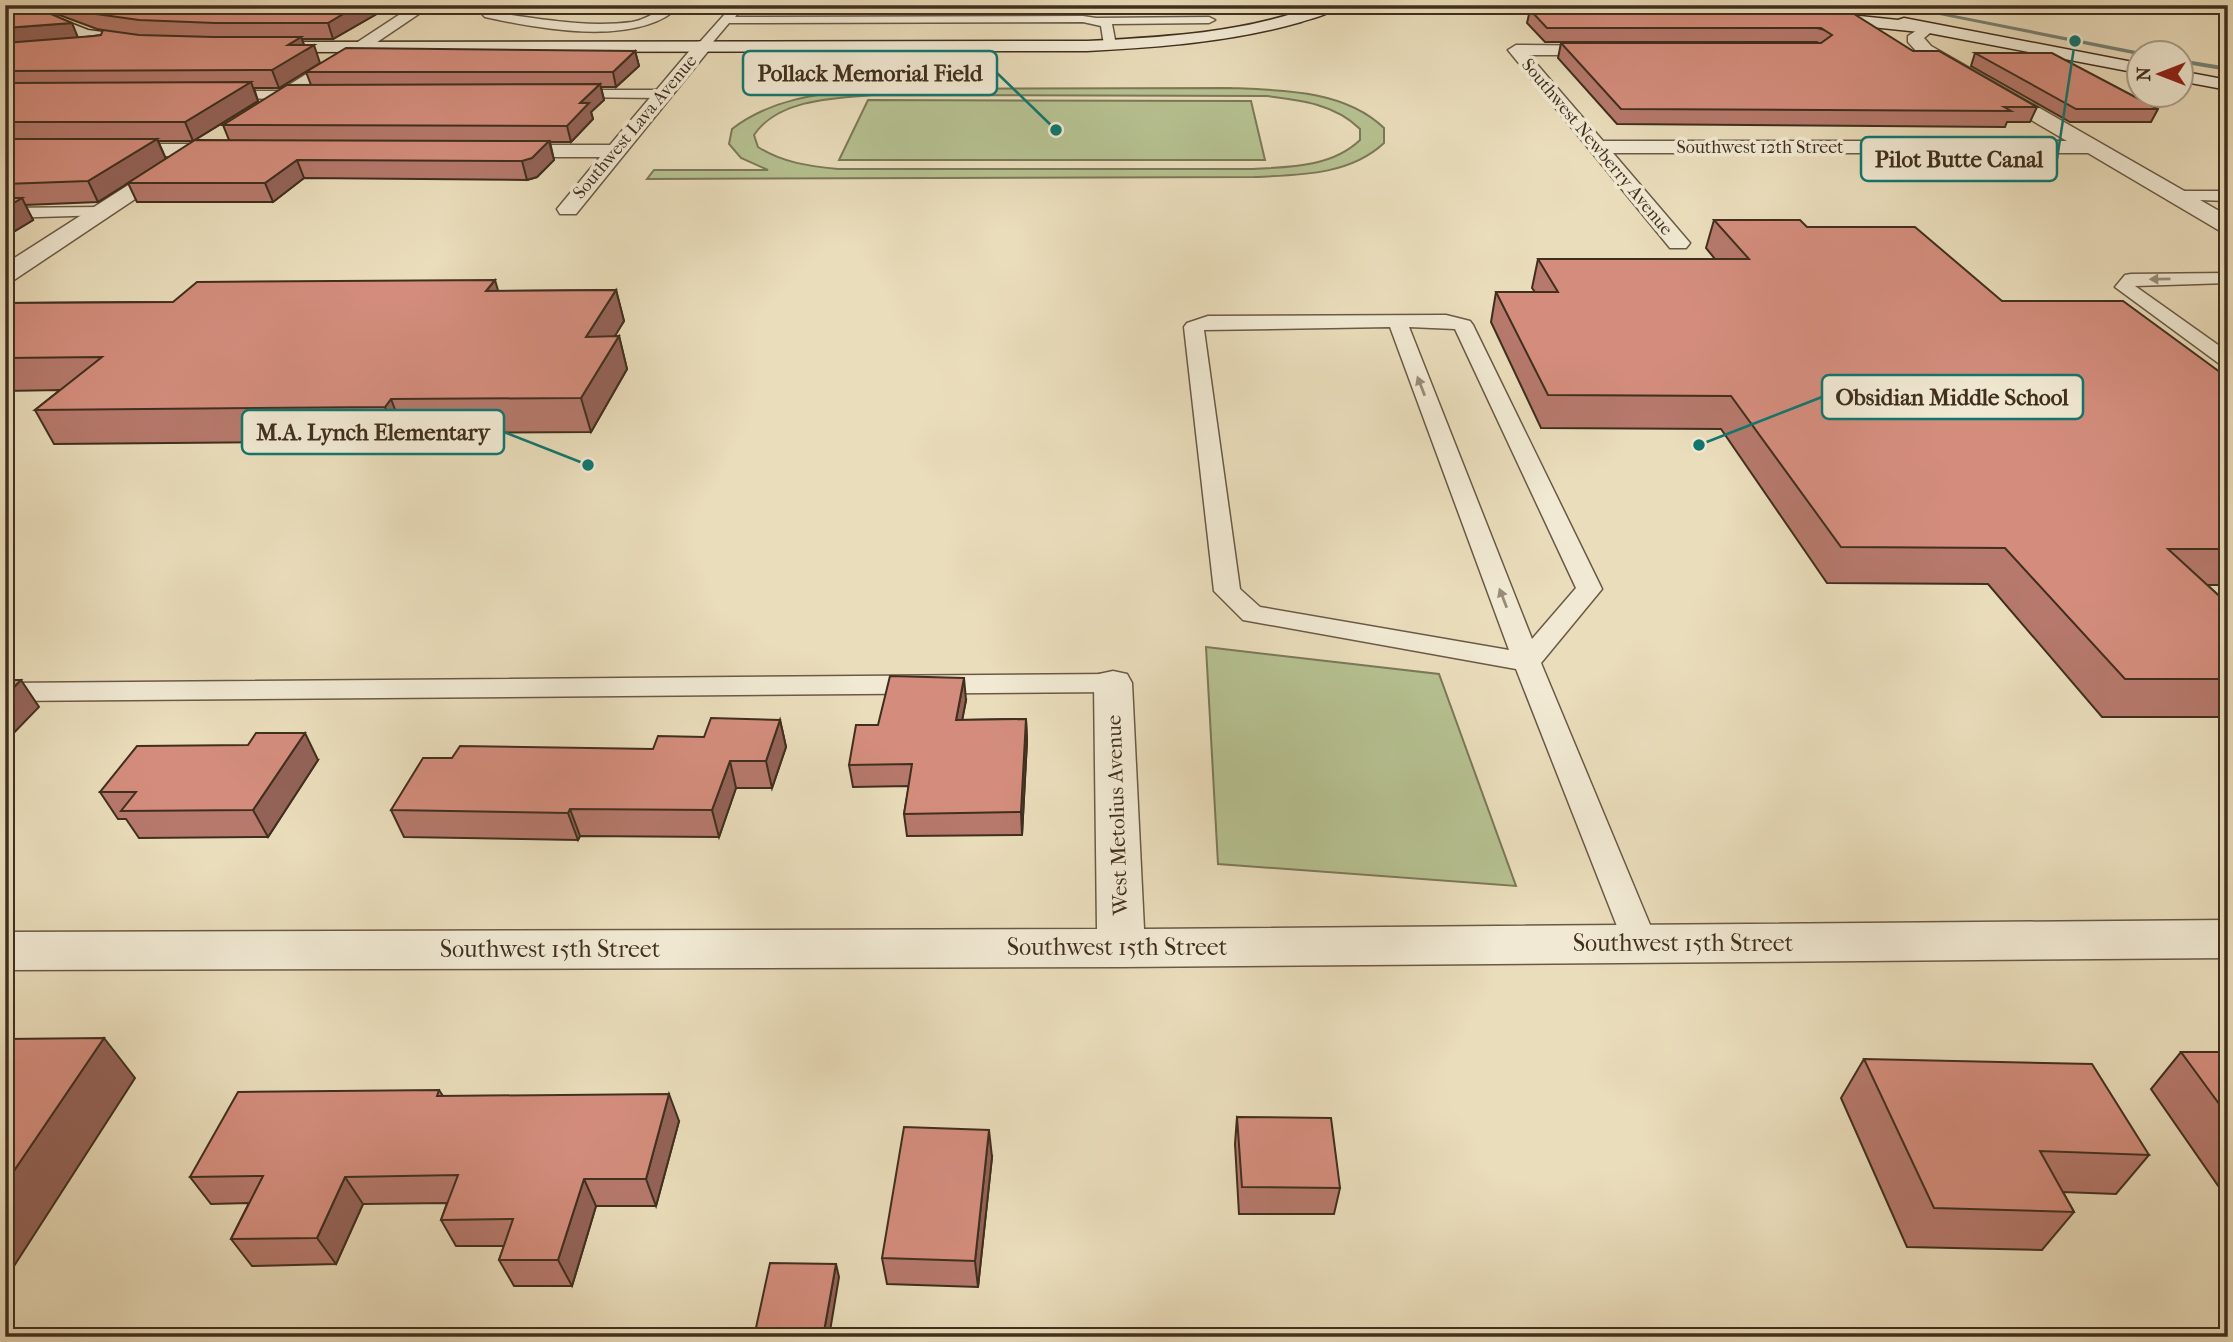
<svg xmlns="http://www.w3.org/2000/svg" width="2233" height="1342" font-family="'IM FELL French Canon',serif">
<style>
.green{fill:#b6c191;stroke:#7b7858;stroke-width:2;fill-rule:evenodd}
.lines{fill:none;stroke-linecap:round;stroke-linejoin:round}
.stream{fill:#758377;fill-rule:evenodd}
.service-casing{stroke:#6a5a45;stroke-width:3}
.minor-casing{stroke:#6a5a45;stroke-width:3}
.tertiary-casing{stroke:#6a5a45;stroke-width:3}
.secondary-casing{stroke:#402f1e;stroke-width:3}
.service{fill:#f1e9d3;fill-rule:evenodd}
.minor{fill:#f1e9d3;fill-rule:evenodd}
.tertiary{fill:#f1e9d3;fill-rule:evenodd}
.secondary{fill:#f1e9d3;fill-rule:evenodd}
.wall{fill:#b6796c;stroke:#402f1e;stroke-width:2}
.shaded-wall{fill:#946358;stroke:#402f1e;stroke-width:2}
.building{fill:#d48d7d;stroke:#402f1e;stroke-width:2}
.oneway{fill:#988c78}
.labels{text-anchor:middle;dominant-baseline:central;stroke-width:7;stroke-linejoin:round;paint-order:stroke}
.far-street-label{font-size:18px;fill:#402f1e;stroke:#f1e9d3}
.street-label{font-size:21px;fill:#402f1e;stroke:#f1e9d3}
.near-street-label{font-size:24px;fill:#402f1e;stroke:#f1e9d3}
.leader{fill:none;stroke:#0f766e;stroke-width:2.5}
.callout-dot{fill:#0f766e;stroke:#f1e9d3;stroke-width:2.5}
.callout{fill:#f1e9d3;stroke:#0f766e;stroke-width:2.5}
.callout-label{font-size:23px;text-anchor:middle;font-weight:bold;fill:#402f1e}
</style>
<rect width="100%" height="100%" fill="#eaddbb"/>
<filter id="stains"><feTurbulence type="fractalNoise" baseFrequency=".00286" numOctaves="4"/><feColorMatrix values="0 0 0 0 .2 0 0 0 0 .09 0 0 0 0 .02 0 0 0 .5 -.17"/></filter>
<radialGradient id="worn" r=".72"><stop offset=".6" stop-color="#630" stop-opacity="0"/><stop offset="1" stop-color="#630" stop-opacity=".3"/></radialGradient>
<g class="green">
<path d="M1230,88C1282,90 1345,90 1384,128V143C1350,175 1300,175 1255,177L647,179L654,170H768L741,158L729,144L732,129C771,99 817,94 864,89ZM875,95L1266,96C1300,100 1335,104 1360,129V140C1332,167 1290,167 1253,169H838C809,166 783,163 758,147L754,135C778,99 835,98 875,95Z"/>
<polygon points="868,100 1251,101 1265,160 839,160"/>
<polygon points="1206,647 1439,674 1516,886 1218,864"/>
</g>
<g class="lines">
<g class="stream">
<polygon points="1890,5 1903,5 2141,52 2138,55"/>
<polygon points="2180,59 2228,67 2228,71 2180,63"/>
</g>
<g class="service-casing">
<g id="service">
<path d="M492,5H503L497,13C542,19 586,28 632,22C650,19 663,5 681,5C639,48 539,29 485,17L483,15Z"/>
<polygon points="733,5 744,6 735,17 1083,16 1096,18 1209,17 1215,20 1209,23 1112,24 1116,45 1110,49 1104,45 1101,26 1083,22 729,23 707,49 699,49 699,43"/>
<polygon points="565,90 662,90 669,94 662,98 560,97 560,91"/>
<polygon points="218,91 310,91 317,95 310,99 213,98 213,92"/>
<polygon points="2176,191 2228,191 2228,201 2170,199 2168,196 2170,193"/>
<polygon points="101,207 109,212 107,215 5,218 5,208"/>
<polygon points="2228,273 2228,283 2135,286 2228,352 2228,367 2221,365 2115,287 2125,275 2131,274"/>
<path d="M1446,315L1470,321L1473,325L1602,589L1541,663L1658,944L1653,954L1641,958L1629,954L1624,944L1516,669L1243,620L1214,591L1184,327L1187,323L1208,316ZM1390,327L1509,650L1260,607L1240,589L1204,330ZM1409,327L1455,329L1576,588L1532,639Z"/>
<polygon points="1113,674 1123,677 1127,683 1123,689 1113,692 5,701 5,683"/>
</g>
</g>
<g class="minor-casing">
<g id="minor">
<polygon points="1928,23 1936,28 1924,38 1931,46 2228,216 2228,233 2220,231 2088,153 1613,153 1690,243 1686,248 1670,248 1508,50 1516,45 1617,46 1619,50 1611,55 1529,55 1603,141 2067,141 1919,54 1908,42 1908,36"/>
<polygon points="703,41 709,42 711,46 709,50 576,214 560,214 557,209 600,157 500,157 493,155 490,151 493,147 500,145 610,145 697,42"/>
<polygon points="353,45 361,50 359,54 260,117 246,117 244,113"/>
<polygon points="5,144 230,144 237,146 240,150 237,154 230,156 5,156"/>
<polygon points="176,157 183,159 186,163 183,167 14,280 5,282 5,264 169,159"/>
<polygon points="1113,671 1127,674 1132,683 1144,929 2228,920 2228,958 1121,967 5,970 5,932 1097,929 1094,683 1099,674"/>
</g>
</g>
<g class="tertiary-casing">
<polygon id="tertiary" points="414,5 432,5 364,51 358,52 350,47"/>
</g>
<g class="secondary-casing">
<g id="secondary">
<path d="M22,5H39L60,19L88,30L147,38L155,43L147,48C105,44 51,40 22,5Z"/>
<path d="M1318,5H1340C1331,14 1313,18 1301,22C1231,42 1160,47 1087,51L263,52L255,47L263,42L1087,41C1165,37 1244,33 1318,5Z"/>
<polygon points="1505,5 1754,5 1898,20 1904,18 2138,63 2138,73 1929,33 1736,13 1512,10"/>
<polygon points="2180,71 2228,80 2228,90 2180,81"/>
</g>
</g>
<use href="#service" class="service"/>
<use href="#minor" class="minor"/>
<use href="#tertiary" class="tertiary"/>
<use href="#secondary" class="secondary"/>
</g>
<g class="wall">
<polygon points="5,5 78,38 101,35 103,30 97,29 54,13 44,5 378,5 380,12 333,39 302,39 304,45 320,63 279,88 254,88 258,101 193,141 158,141 166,159 98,202 25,205 33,220 5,237"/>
<polygon points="1665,5 1739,5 1746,11 1913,51 2037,107 2030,122 2007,122 2005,127 1617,124 1558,58 1561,43 1818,43 1817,42 1545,42 1527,23 1530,10 1664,8"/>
<polygon points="635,51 639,66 616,87 601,87 604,100 591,112 593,119 571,142 550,142 554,160 537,177 527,180 304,178 273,202 137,202 128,183 229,140 223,125 311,85 306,72"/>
<polygon points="1975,53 2158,109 2151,122 2070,122 1971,66"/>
<polygon points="1714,220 1807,227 2002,301 2228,378 2228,585 2207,585 2228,604 2228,717 2102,717 1988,584 1827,583 1721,429 1541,428 1491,322 1496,292 1535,292 1532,288 1538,259 1715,259 1706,248"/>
<polygon points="616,290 624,321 614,336 619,336 627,369 591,432 404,433 397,441 54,444 35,410 60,390 5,391 5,303 173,302 498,291"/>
<polygon points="966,700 962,720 1026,719 1027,741 1022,835 907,836 904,814 909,786 853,787 849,765 878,725"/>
<polygon points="780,720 786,747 772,788 736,788 719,837 580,836 578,840 404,837 391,810 452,758 653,749 704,737"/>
<polygon points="318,760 268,837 139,838 126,819 118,819 100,792"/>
<polygon points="2181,1052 2228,1052 2228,1200 2151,1089"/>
<polygon points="1864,1059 2149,1155 2116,1194 2063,1192 2074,1212 2042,1250 1907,1247 1841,1098"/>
<polygon points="439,1090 443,1096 679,1121 656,1206 596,1206 572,1286 514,1286 499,1260 504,1246 456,1246 441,1220 447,1203 363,1204 336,1264 252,1266 231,1239 249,1203 211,1204 190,1177"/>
<polygon points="1237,1117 1340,1188 1334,1214 1239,1214 1235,1144"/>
<polygon points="992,1157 978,1287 887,1284 882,1258"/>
</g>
<g class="shaded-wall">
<polygon points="358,5 378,5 380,12 333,39 328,23"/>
<polygon points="72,23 79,40 5,45 5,28"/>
<polygon points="301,37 306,50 314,45 320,63 279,88 272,70 288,45"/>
<polygon points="635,51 639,66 616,87 613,72"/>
<polygon points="251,82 258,101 193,141 185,122"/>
<polygon points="600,84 604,100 591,112 593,119 571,142 567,126 580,103"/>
<polygon points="157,139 166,159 98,202 88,181"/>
<polygon points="549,141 554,160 537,177 527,180 522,161"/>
<polygon points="297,160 304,178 273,202 265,183"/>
<polygon points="22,198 33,220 5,237 5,208"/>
<polygon points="495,280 504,311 486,291"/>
<polygon points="616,290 624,321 595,369 586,337"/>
<polygon points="619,336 627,369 591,432 581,398"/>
<polygon points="391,399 404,433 397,441 385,407"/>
<polygon points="964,678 966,700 958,742 956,720"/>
<polygon points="21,680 39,707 5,742 5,696"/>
<polygon points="1026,719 1027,741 1022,835 1021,812"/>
<polygon points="780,720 786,747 772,788 766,761"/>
<polygon points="305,733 318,760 268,837 253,810"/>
<polygon points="730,761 736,788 719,837 712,810"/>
<polygon points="570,809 580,836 578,840 568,813"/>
<polygon points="104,1038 135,1078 5,1280 5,1184"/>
<polygon points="669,1094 679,1121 656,1206 646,1179"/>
<polygon points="989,1130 992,1157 978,1287 975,1261"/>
<polygon points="345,1177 363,1204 336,1264 317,1238"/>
<polygon points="584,1179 596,1206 572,1286 558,1260"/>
<polygon points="836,1264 839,1277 829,1337 823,1337"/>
</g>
<g class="building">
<polygon points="5,5 30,5 72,23 5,28"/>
<polygon points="69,5 358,5 328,23 215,23 139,20 89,13"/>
<polygon points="1671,5 1739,5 1746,11 1823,11 1854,14 1913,51 1939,51 2037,107 2004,107 2011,111 1621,109 1561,43 1821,43 1832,35 1821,28 1547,28 1530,10 1675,8"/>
<polygon points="103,30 139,35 214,37 301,37 288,45 314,45 272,70 5,71 5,43 94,36 101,35"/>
<polygon points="346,48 635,51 613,72 306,72"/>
<polygon points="1975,53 2052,53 2158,109 2076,109"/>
<polygon points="251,82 185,122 5,122 5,83"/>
<polygon points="600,84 580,103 589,103 567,126 223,125 287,85"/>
<polygon points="5,139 157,139 88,181 5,184"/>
<polygon points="195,140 549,141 532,158 522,161 297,160 265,183 128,183"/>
<polygon points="5,198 22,198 5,208"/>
<polygon points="1714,220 1800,220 1807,227 1915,227 2002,301 2123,301 2228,378 2228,549 2168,549 2228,604 2228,679 2125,679 2005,548 1841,547 1731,396 1548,395 1496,292 1558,292 1538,259 1749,259"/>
<polygon points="495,280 486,291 616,290 586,337 619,336 581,398 391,399 385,407 35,410 102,357 5,358 5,303 173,302 197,282"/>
<polygon points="890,676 964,678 956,720 1026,719 1021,812 904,814 912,764 849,765 856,725 878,725"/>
<polygon points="5,680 21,680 5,696"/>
<polygon points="711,718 780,720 766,761 730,761 712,810 570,809 568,813 391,810 423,758 452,758 460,746 653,749 658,736 704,737"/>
<polygon points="256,733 305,733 253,810 121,811 136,792 100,792 137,746 248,745"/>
<polygon points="104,1038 5,1184 5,1039"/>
<polygon points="2181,1052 2228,1052 2228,1116"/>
<polygon points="1864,1059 2092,1064 2149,1155 2040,1151 2074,1212 1934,1208"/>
<polygon points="439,1090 437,1096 669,1094 646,1179 584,1179 558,1260 499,1260 513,1219 441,1220 458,1175 345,1177 317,1238 231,1239 263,1176 190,1177 238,1092"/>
<polygon points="1237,1117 1331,1118 1340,1188 1242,1187"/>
<polygon points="904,1127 989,1130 975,1261 882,1258"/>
<polygon points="770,1263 836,1264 823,1337 754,1337"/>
</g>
<defs><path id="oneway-solid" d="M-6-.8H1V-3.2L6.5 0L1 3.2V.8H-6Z" transform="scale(1.75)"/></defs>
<g class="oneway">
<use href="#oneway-solid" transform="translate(2160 279) rotate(179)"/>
<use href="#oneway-solid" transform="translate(1421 386) rotate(-111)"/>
<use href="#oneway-solid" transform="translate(1503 598) rotate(-111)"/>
</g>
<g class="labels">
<g class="far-street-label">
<text transform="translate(635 127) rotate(-50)">Southwest Lava Avenue</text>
<text transform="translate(1597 147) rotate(50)">Southwest Newberry Avenue</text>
<text x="1760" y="147">Southwest 12th Street</text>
</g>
<g class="street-label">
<text transform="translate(1117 815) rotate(-92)">West Metolius Avenue</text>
</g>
<g class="near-street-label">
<text x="1683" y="943">Southwest 15th Street</text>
<text x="1117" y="947">Southwest 15th Street</text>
<text x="550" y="949">Southwest 15th Street</text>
</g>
</g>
<path class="leader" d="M1056 130L997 73M2075 41L2057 159M1699 445L1822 397M588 465L504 432"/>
<g class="callout-dot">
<circle cx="1056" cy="130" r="7"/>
<circle cx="2075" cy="41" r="7"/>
<circle cx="1699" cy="445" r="7"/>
<circle cx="588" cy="465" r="7"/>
</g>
<g class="callout">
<rect x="743" y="51" width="254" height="44" rx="7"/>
<rect x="1861" y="137" width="196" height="44" rx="7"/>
<rect x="1822" y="375" width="261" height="44" rx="7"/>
<rect x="242" y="410" width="262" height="44" rx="7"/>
</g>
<g class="callout-label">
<text x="870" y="81">Pollack Memorial Field</text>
<text x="1959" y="167">Pilot Butte Canal</text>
<text x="1952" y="405">Obsidian Middle School</text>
<text x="373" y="440">M.A. Lynch Elementary</text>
</g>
<rect width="2233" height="1342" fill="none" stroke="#eaddbb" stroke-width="28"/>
<rect x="7" y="7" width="2219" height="1328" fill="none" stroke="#402f1e" stroke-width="3.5"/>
<rect x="14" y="14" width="2205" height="1314" fill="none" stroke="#402f1e" stroke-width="2"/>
<g transform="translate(2160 74) rotate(270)"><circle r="33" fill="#f1e9d3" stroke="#aa9f8b" stroke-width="2"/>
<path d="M0-5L12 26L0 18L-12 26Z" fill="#8f2418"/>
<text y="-10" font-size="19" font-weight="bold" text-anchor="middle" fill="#402f1e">N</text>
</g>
<rect width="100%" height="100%" filter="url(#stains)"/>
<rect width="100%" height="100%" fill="url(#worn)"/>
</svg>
